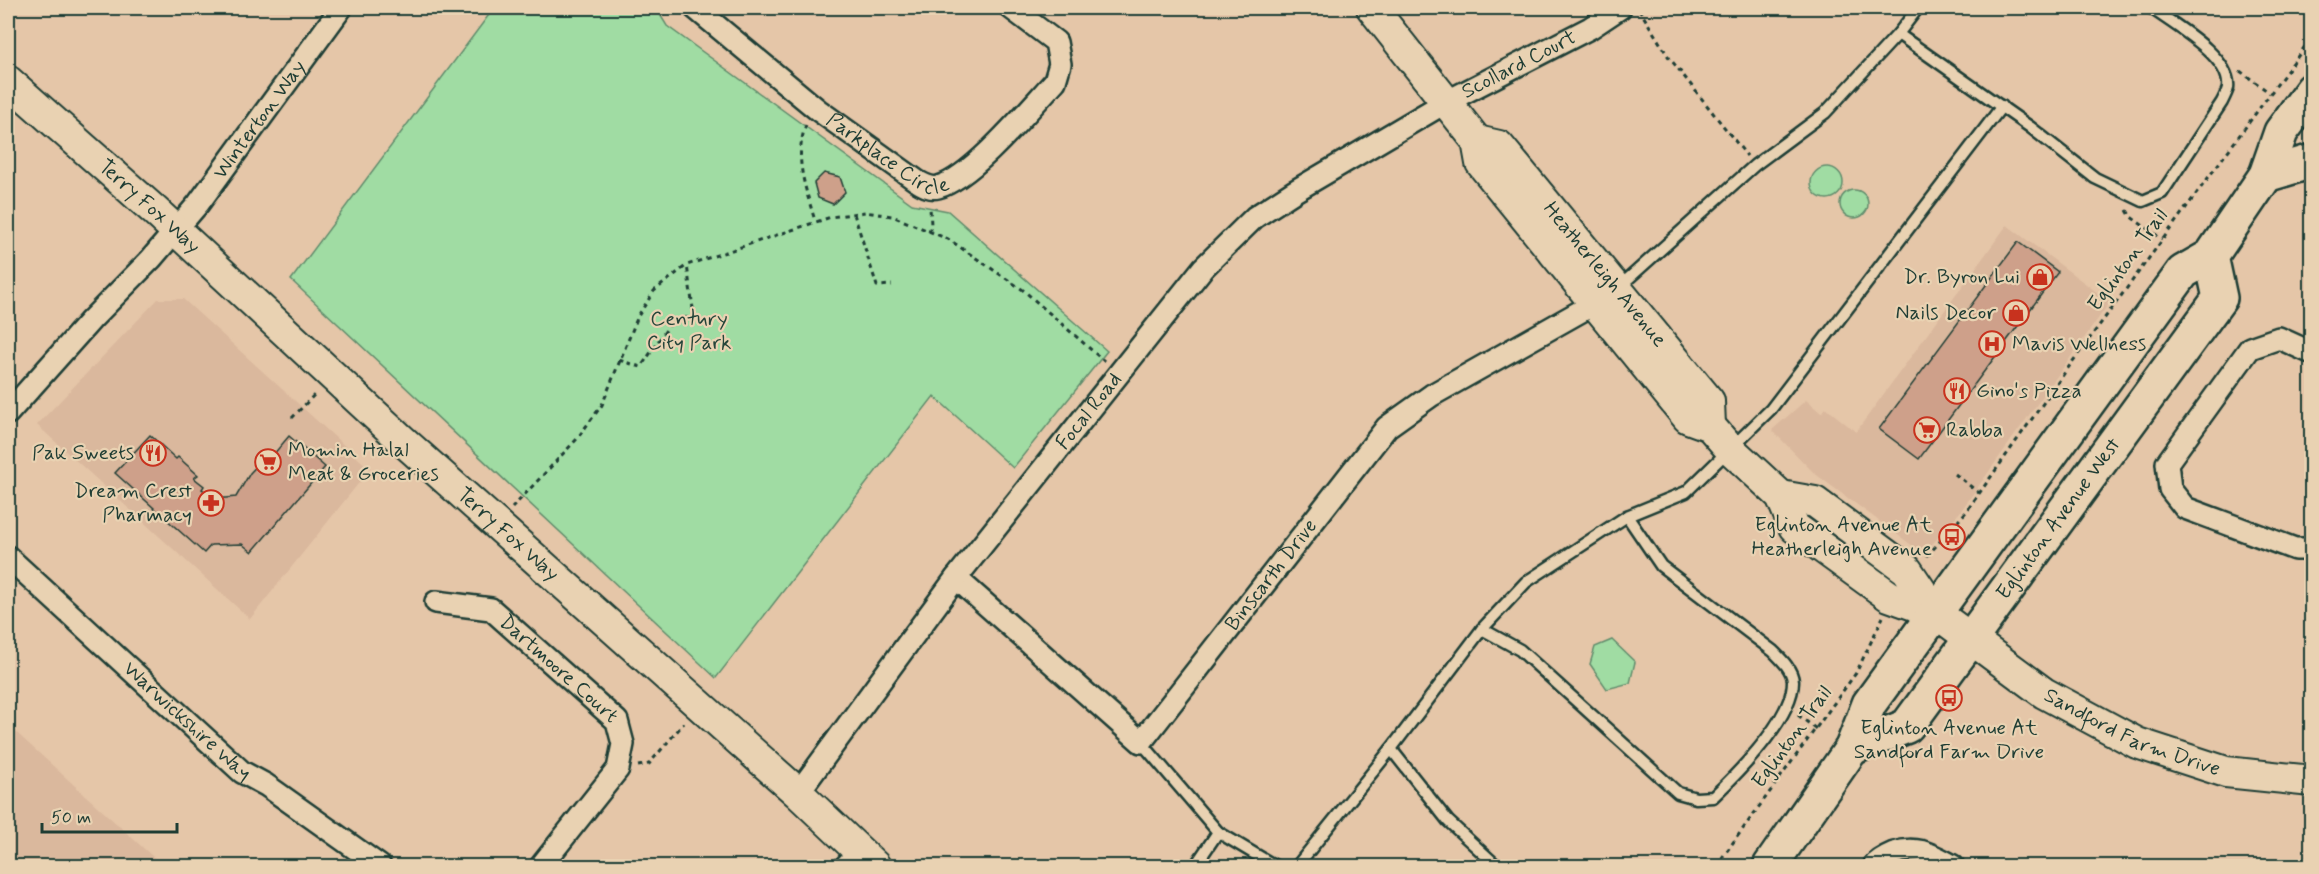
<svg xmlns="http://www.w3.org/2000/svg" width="2319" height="874" font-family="Mynerve,sans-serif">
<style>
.built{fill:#dab89d}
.green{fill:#a0dca3;stroke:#608c6c;stroke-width:1.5}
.building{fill:#cea08a;stroke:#1f3d34;stroke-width:1.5}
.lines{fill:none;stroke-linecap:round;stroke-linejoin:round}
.lane-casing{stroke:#1f3d34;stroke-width:15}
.street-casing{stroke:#1f3d34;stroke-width:26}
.secondary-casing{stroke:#1f3d34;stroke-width:34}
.primary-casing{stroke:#1f3d34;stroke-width:38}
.path{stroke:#1f3d34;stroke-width:3;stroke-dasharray:4.5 4.5;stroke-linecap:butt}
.lane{stroke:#e9d2b2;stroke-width:10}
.street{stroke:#e9d2b2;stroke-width:21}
.secondary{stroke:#e9d2b2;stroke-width:30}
.primary{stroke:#e9d2b2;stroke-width:33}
.labels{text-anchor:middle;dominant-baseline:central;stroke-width:4.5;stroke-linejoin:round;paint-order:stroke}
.street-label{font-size:21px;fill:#1f3d34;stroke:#e9d2b2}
.poi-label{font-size:21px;fill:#1f3d34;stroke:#e9d2b2;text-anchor:end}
.park-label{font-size:21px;fill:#25453a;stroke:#e9d2b2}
</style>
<rect width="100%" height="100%" fill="#e5c6a8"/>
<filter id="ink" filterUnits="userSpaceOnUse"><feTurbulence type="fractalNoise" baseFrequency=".0167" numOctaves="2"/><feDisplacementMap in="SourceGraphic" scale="12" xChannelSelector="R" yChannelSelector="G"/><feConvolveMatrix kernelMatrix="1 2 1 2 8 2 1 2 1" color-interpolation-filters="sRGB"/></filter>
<g filter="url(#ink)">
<g class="built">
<polygon points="2007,225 2110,302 1960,512 1928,549 1921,552 1814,473 1772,430 1806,400 1821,413 1826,408 1856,432"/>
<polygon points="158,299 183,299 370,469 250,619 37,425"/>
<polygon points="8,725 163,866 8,866"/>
</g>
<g class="green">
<polygon points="494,8 656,8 667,26 912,204 948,211 1107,351 1013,468 934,396 716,678 291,280"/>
<circle cx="1827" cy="183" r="16"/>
<circle cx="1854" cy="204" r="14"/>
<polygon points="1612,640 1635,662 1630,683 1607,689 1590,664 1595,647"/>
</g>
<g class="building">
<polygon points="824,173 840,177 845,192 833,204 818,198 814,183"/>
<polygon points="2018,242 2058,272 1919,459 1879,429"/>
<polygon points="150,435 176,459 178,457 198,475 194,478 204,486 202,489 215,499 236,497 250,473 270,452 273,455 289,436 325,467 252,552 242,544 211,545 204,553 115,473"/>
</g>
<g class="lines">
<g class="lane-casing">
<g id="lane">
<path d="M1898,34L2030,127L2095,178L2143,201L2162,193L2222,102C2224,98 2227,92 2228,88C2232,57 2173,24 2151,8"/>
<polyline points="1619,287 1755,165 1825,113 1898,34 1918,8"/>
<path d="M1482,629L1520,650L1678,793L1696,798L1713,797C1738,773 1793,718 1793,681C1792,669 1781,659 1773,651L1661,566L1627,516"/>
<polyline points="1141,742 1218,832 1275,866"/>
<polyline points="1391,749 1448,821 1497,866"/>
<polyline points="838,866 855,849"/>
<polyline points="1195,866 1218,832"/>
<polyline points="1297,866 1391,749 1482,629 1526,582 1627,516 1686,492 1771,409 2002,106"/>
</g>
</g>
<g class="street-casing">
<g id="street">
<path id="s1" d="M695,8L818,110L917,181C924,185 930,189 938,187C972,178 1030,108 1055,81L1060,64L1056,42L1011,8"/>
<polyline points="2312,353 2279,338 2250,348 2167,463 2170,489 2185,508 2295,549 2312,549"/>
<path id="s2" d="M8,413L91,320L151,259L198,204L341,8"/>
<path id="s3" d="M8,557L242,772L266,785L380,866"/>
<path id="s4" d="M956,578L1141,742L1387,427L1432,395L1606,297"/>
<path id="s5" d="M436,602L491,609L617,721L623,744L618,769L541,866"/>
<path id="s6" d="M798,793L956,578L1203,268L1255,217L1295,191L1446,102L1590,28L1620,8"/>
<path d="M1874,866C1878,860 1887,856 1894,853C1918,845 1932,855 1953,866"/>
</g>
</g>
<g class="secondary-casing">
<g id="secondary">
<path id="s7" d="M1372,8L1477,141L1481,163L1688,418L1710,426L1730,449L1781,496L1794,527L1889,596L1936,613L2044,693L2137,743L2226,772L2312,781"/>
<path id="s8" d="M8,81L155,211L402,440L798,793L875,866"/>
<path id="s9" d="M1477,141L1499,146L1709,401L1710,426"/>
<polyline points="1781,496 1815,502 1907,570 1936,613"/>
</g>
</g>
<g class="primary-casing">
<g id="primary">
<polyline points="2266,175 2312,161"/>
<path id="s10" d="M1852,748L1907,726L2220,298L2211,256"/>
<polyline points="1770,866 1852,748 1869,704 2183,272 2211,256 2266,175 2281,132 2312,90"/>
</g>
</g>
<g class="path">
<polyline points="1639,9 1668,56 1747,156"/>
<polyline points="2240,71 2270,93"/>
<path d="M806,125C793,158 806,189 815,221"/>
<polyline points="2127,210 2131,217 2162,239"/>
<polyline points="854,214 877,286 892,285"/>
<polyline points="929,232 931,225 930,207"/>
<polyline points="619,360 641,367 672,321 694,316 687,265"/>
<polyline points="292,418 317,392"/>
<polyline points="1955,474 1979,493"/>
<polyline points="512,508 576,440 602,405 638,316 654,291 687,265 831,217 865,212 892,216 948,239 1023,290 1104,361"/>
<polyline points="1927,556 1966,512 2073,361 2312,37"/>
<polyline points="1798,715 1816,729"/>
<polyline points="638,766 649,764 684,723"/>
<polyline points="1716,866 1856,673 1883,617"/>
</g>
<use href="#lane" class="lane"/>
<use href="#street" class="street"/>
<use href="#secondary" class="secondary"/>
<use href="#primary" class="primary"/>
</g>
</g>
<defs>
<g id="shop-ring" transform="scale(1.35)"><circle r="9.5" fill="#e9d2b2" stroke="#c8321e" stroke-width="1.5"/><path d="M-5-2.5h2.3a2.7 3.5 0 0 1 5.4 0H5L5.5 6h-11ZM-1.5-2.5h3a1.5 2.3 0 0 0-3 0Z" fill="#c8321e"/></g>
<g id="hospital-ring" transform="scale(1.35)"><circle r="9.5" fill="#e9d2b2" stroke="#c8321e" stroke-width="1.5"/><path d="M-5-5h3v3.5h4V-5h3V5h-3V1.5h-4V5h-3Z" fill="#c8321e"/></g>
<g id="restaurant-ring" transform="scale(1.35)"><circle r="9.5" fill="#e9d2b2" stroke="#c8321e" stroke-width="1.5"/><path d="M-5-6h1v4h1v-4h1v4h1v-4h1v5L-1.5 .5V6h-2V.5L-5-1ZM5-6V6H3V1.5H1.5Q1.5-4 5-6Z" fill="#c8321e"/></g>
<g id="supermarket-ring" transform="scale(1.35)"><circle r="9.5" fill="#e9d2b2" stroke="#c8321e" stroke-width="1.5"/><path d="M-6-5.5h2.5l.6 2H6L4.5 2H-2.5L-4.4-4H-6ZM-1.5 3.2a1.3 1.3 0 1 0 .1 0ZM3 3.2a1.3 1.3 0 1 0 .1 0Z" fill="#c8321e"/></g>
<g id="pharmacy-ring" transform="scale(1.35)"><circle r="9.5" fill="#e9d2b2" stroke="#c8321e" stroke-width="1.5"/><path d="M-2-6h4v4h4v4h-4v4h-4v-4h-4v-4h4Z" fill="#c8321e"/></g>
<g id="bus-ring" transform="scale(1.35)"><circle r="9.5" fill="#e9d2b2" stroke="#c8321e" stroke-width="1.5"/><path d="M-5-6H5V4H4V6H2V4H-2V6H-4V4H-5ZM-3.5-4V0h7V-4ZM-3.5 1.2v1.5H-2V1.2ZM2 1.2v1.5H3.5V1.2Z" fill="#c8321e"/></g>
</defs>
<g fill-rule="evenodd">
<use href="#shop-ring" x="2040" y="277"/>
<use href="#shop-ring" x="2016" y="313"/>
<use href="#hospital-ring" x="1992" y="344"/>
<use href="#restaurant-ring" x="1957" y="391"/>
<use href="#supermarket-ring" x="1927" y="430"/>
<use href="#restaurant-ring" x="153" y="453"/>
<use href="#supermarket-ring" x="268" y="462"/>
<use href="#pharmacy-ring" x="211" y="503"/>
<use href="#bus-ring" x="1952" y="537"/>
<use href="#bus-ring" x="1949" y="698"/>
</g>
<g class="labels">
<g class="street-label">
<text stroke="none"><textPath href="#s6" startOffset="1041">Scollard Court</textPath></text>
<text stroke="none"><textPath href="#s2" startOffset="387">Winterton Way</textPath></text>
<text stroke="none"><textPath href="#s1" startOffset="244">Parkplace Circle</textPath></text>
<text stroke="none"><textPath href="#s8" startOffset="189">Terry Fox Way</textPath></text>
<text transform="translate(2128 260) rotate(-54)">Eglinton Trail</text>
<text stroke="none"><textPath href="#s9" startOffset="189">Heatherleigh Avenue</textPath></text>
<text stroke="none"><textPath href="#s6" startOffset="480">Focal Road</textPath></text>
<text stroke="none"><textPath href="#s10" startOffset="316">Eglinton Avenue West</textPath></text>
<text stroke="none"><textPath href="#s8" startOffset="675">Terry Fox Way</textPath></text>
<text stroke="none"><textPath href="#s4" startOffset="459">Binscarth Drive</textPath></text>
<text stroke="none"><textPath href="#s5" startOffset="146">Dartmoore Court</textPath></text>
<text stroke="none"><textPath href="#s3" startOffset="243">Warwickshire Way</textPath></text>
<text stroke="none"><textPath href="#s7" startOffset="1076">Sandford Farm Drive</textPath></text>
<text transform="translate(1792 737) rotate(-54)">Eglinton Trail</text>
</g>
<g class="poi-label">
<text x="2020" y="277">Dr. Byron Lui</text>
<text x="1996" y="313">Nails Decor</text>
<text x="2012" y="344" text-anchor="start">Mavis Wellness</text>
<text x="1976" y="391" text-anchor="start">Gino's Pizza</text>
<text x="1946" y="430" text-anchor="start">Rabba</text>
<text x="288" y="450" text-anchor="start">Momin Halal<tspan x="288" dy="24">Meat &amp; Groceries</tspan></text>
<text x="134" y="453">Pak Sweets</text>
<text x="192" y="491">Dream Crest<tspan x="192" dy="24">Pharmacy</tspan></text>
<text x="1932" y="525">Eglinton Avenue At<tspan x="1932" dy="24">Heatherleigh Avenue</tspan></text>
<text x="1949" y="728" text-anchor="middle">Eglinton Avenue At<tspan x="1949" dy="24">Sandford Farm Drive</tspan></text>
</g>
<g class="park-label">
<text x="689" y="319">Century<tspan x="689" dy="24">City Park</tspan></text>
</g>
</g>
<rect width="2319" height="874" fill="none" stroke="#e9d2b2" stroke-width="30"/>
<rect x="15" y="15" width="2289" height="844" fill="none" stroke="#1f3d34" stroke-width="2" filter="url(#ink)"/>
<path d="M42 823v9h135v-9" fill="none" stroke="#1f3d34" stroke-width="3"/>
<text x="51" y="823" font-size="18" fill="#1f3d34" stroke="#e9d2b2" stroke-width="4.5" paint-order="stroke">50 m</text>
</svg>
